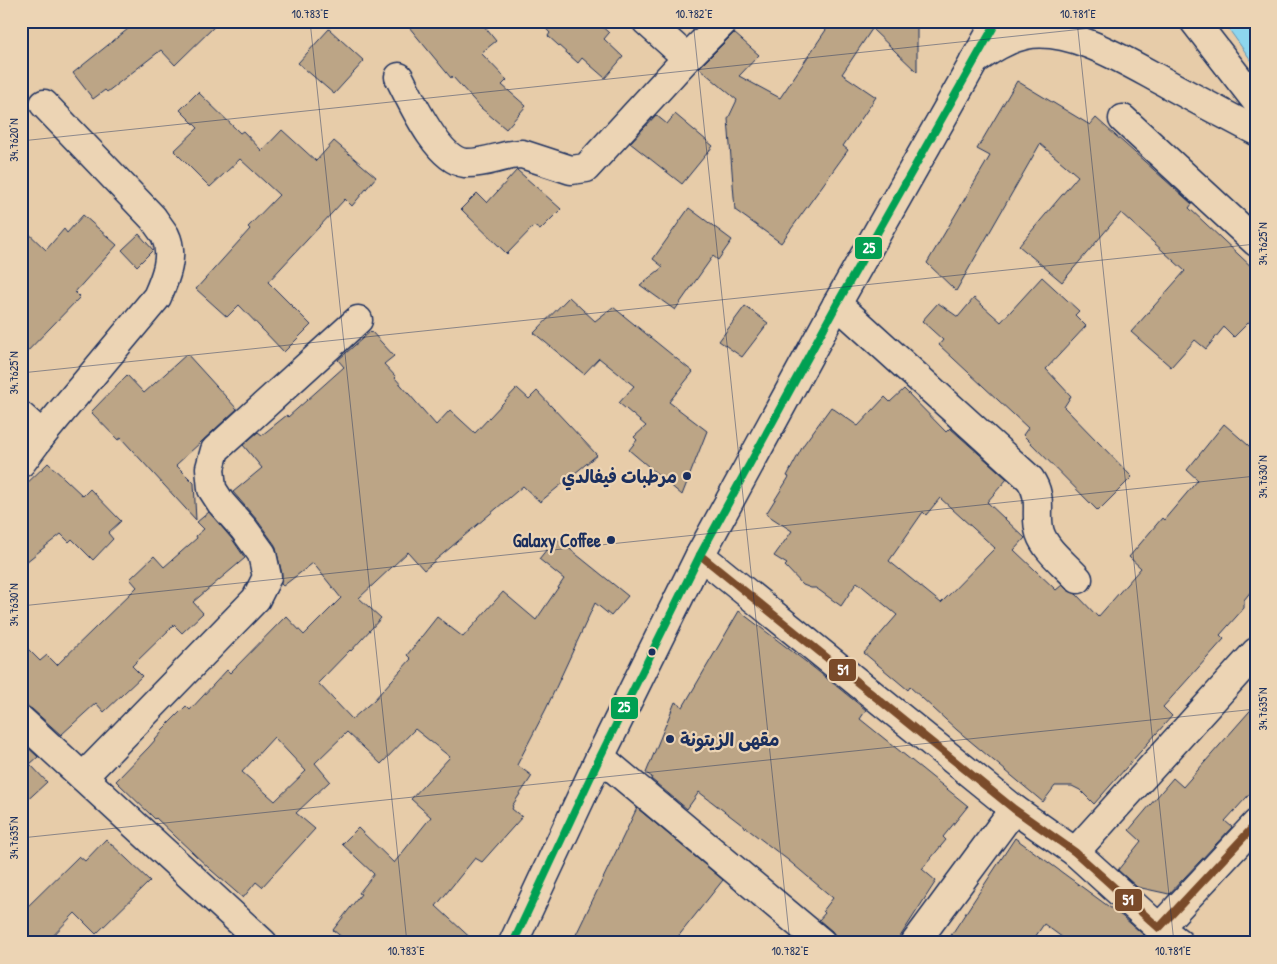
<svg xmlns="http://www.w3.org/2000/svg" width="1277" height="964" font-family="'Patrick Hand','Playpen Sans Arabic',sans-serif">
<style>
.water{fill:#8dd6ee;stroke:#5f93b4}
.building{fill:#bca586;stroke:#1b2f5e;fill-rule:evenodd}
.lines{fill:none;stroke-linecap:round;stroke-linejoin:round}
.street-casing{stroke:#1b2f5e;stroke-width:31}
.secondary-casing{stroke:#1b2f5e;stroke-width:31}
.highway-casing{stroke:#1b2f5e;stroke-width:31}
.street{stroke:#ecd4b4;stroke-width:28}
.secondary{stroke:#ecd4b4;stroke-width:28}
.highway{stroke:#ecd4b4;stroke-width:28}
.bus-1-casing{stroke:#ecd4b4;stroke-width:11}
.bus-2-casing{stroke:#ecd4b4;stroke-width:11}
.bus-1{stroke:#7a4b2a;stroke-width:8}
.bus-2{stroke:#01a052;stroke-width:8}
.ticks{fill:none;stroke:#1b2f5e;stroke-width:1;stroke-opacity:0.45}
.poi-dot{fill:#1b2f5e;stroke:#ecd4b4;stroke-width:2}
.labels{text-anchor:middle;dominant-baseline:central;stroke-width:4.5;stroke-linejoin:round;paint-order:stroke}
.poi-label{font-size:18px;font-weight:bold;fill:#1b2f5e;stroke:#ecd4b4;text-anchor:end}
.line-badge{stroke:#ecd4b4;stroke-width:2}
.badge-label{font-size:14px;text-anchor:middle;font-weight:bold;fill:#fff}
.neatline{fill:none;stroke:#1b2f5e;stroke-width:2}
.ticks-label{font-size:12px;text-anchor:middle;fill:#1b2f5e}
</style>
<rect width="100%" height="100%" fill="#e7cca9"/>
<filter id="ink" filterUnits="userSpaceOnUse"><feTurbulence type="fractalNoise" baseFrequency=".02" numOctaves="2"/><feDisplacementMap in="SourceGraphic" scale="10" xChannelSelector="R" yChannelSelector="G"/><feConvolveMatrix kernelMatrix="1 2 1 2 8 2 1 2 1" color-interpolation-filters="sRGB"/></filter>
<g filter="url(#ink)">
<polygon class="water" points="1223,21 1256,21 1256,67"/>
<g class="building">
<polygon points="138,21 220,21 175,65 161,50 107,92 105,90 93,99 73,73"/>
<polygon points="404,21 480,21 496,41 481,53 507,80 502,85 526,106 506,129 481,108 452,76 451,78"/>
<polygon points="539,21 596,21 609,33 604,39 623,57 605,78 582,58 578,63 548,36 550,33"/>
<polygon points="832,21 917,21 917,72 872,29 842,74 876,97 843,146 848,150 781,243 735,210 728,119 737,100 699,68 734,33 759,55 739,76 780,98"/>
<polygon points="329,29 364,61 334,94 298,63"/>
<polygon points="1017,81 1090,125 1096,118 1192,204 1189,208 1256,271 1256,315 1234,337 1224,327 1206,349 1195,340 1171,367 1131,332 1185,271 1121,213 1062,282 1019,246 1078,176 1040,144 956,291 927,263 990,156 977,149"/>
<polygon points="198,92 240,133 243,131 262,151 282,130 316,161 334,141 376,177 352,206 345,199 268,282 311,325 284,352 239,305 227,317 196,289 250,229 248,227 279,195 240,159 210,187 174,151 198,128 180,110"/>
<polygon points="675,114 713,146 682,184 630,143 656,115 667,124"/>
<polygon points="517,170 561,209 540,230 534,226 507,254 461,209 477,193 487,203"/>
<polygon points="689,208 732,240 718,260 713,256 675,310 640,285 663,267 653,259"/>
<polygon points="83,215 117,245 75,292 80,297 21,358 21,226 46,250 64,229 67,233"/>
<polygon points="139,234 153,250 137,266 122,250"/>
<polygon points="1042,277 1079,311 1075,315 1086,326 1046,369 1071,396 1064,407 1132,477 1098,511 1023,435 1028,428 939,345 943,340 922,321 938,303 958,317 974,298 1001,322"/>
<polygon points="569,297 595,321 613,307 693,372 669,402 707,431 682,495 629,450 637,440 634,437 646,426 619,403 634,386 599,358 584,374 534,333"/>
<polygon points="745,306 768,323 742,357 719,341"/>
<path d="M371,331L394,356L384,364L396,377L395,378L436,425L450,410L475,433L517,388L529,399L537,391L597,455L540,502L523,486L424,570L408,552L359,598L381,618L351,651L350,650L318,683L352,719L374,700L411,659L407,655L437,617L463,637L503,592L536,620L564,579L539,559L556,538L628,596L611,616L595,603L546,709L517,765L532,776L512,806L513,807L512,809L522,817L482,862L475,858L436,906L476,943H349L333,930L361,894L359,893L374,874L342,844L358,828L394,863L431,817L411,799L450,757L415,729L381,764L347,732L315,763L330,781L296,813L315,829L262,887L256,882L243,898L211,870L156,818L155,819L116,781L149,747L162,732L161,731L186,706L190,710L227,670L230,673L286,616L304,635L341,598L313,563L283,586L281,584L282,574L275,545L257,520L233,492L262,468L243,445L258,432L262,435L287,415L288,417L344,367L338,360ZM274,737L306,771L275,801L242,772Z"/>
<polygon points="187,354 237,409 176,465 194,483 196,520 121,438 118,440 91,412 127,375 144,393"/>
<path d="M904,389L946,432L950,428L1007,479L987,502L1025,538L1014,550L1056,590L1062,585L1067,590L1076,594L1098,617L1141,568L1129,557L1162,518L1164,520L1198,480L1187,470L1224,424L1256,452V585L1244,600V608L1220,635L1224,639L1163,707L1172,716L1094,804L1080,790L1072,786H1055L1043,802L957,730L910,687L908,690L864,653L897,615L857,582L841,606L816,588H811L803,585L785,566L787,564L774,556L792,531L766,514L789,477L787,476L804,444L831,407L858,426L885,397L890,402ZM940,498L995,548L941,603L889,561L923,512L926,515Z"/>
<polygon points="48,463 83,496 90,489 121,521 108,533 113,539 93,560 72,539 69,542 61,534 21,566 21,489"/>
<polygon points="209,512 232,539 245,558 193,602 203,613 182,633 174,625 132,666 142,676 104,712 96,703 61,735 32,709 21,705 21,642 40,661 47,655 57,665 137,587 130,579 154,556 164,567 197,538 196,536 204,529 197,522"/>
<polygon points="739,611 814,668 866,710 860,719 968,806 943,837 946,840 922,869 936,881 896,943 837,943 836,937 832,931 819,920 825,913 823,911 833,898 788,860 699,792 687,809 651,779 652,777 646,773 675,702 683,707"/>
<polygon points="1256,704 1256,787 1225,821 1232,827 1169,894 1137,887 1118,870 1141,841 1129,830 1173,778 1183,787"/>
<polygon points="21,741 38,757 30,764 47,782 21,806"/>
<polygon points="637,808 723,880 673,943 572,943"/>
<polygon points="1015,838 1123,917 1153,943 1070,943 1044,924 1031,943 946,943"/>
<polygon points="106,839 150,881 96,934 75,913 46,943 21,943 21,913 79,856 85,861"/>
</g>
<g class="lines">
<g class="street-casing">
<g id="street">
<polyline points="646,21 687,58"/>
<path d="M399,77C411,100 437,160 465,163C486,164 503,154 522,154L571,170L586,168L687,58L724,21"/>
<polyline points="1123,119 1256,242"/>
<path d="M837,304L1030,479C1044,499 1034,513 1040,533C1046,551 1066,565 1078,579"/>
<polyline points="21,416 42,435"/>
<path d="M21,463L42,435L157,297C165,279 175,255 165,235C161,229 157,224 153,218L44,104"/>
<polyline points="700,555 1014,809 1075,852 1159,928 1256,824"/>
<polyline points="21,720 263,943"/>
<polyline points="600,757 822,943"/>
<polyline points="83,777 256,599 267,577 262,554 244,529 221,503 212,489 210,468 215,450 358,320"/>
<polyline points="1075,852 1256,652"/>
<polyline points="1159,928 1179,943"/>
<polyline points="915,943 1014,809"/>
</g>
</g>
<g class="secondary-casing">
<polyline id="secondary" points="513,943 600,757 700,555 837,304 997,21"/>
</g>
<g class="highway-casing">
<g id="highway">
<polyline points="1194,21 1256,101"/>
<path d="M974,61C990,50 1006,39 1025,35C1072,26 1128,63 1168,84C1197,100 1226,115 1256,131"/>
</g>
</g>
<use href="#street" class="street"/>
<use href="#secondary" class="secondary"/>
<use href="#highway" class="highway"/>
<g class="bus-1-casing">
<polyline id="bus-1" points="700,555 1014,809 1075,852 1159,928 1256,824"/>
</g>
<g class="bus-2-casing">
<polyline id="bus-2" points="513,943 600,757 700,555 837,304 997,21"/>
</g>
<use href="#bus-1" class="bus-1"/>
<use href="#bus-2" class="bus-2"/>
</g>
</g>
<path class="ticks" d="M310,21L407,943M693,21L790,943M1077,21L1174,943M21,141L1159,21M21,373L1256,244M21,606L1256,476M21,838L1256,709M21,928L23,943M1240,943L1256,941"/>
<g class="poi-dot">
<circle cx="687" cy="476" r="5"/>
<circle cx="611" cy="540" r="5"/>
<circle cx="652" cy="652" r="4.5"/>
<circle cx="670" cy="739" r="5"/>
</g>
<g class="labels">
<g class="poi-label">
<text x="677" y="476">مرطبات فيفالدي</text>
<text x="601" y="540">Galaxy Coffee</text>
<text x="680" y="739" text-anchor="start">مقهى الزيتونة</text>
</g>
</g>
<g class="line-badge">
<rect x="854" y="236" width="29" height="24" rx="5" fill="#01a052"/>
<rect x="828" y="658" width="29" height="24" rx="5" fill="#7a4b2a"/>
<rect x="610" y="696" width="29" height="24" rx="5" fill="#01a052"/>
<rect x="1114" y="888" width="29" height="24" rx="5" fill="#7a4b2a"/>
</g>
<g class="badge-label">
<text x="869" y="253">25</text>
<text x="843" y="675">51</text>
<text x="624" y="712">25</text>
<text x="1128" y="905">51</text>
</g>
<rect width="1277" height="964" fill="none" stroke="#ecd4b4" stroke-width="55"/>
<rect x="28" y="28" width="1222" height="908" class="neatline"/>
<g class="ticks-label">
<text x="310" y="18">10.783°E</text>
<text x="694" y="18">10.782°E</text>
<text x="1078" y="18">10.781°E</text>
<text transform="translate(14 140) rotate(-90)" y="4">34.7620°N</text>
<text transform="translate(1263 244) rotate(-90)" y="4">34.7625°N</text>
<text transform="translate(14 373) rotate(-90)" y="4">34.7625°N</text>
<text transform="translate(1263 477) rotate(-90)" y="4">34.7630°N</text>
<text transform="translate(14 605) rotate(-90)" y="4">34.7630°N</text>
<text transform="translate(1263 709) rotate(-90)" y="4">34.7635°N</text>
<text transform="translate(14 838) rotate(-90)" y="4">34.7635°N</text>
<text x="406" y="955">10.783°E</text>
<text x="790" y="955">10.782°E</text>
<text x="1173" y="955">10.781°E</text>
</g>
</svg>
